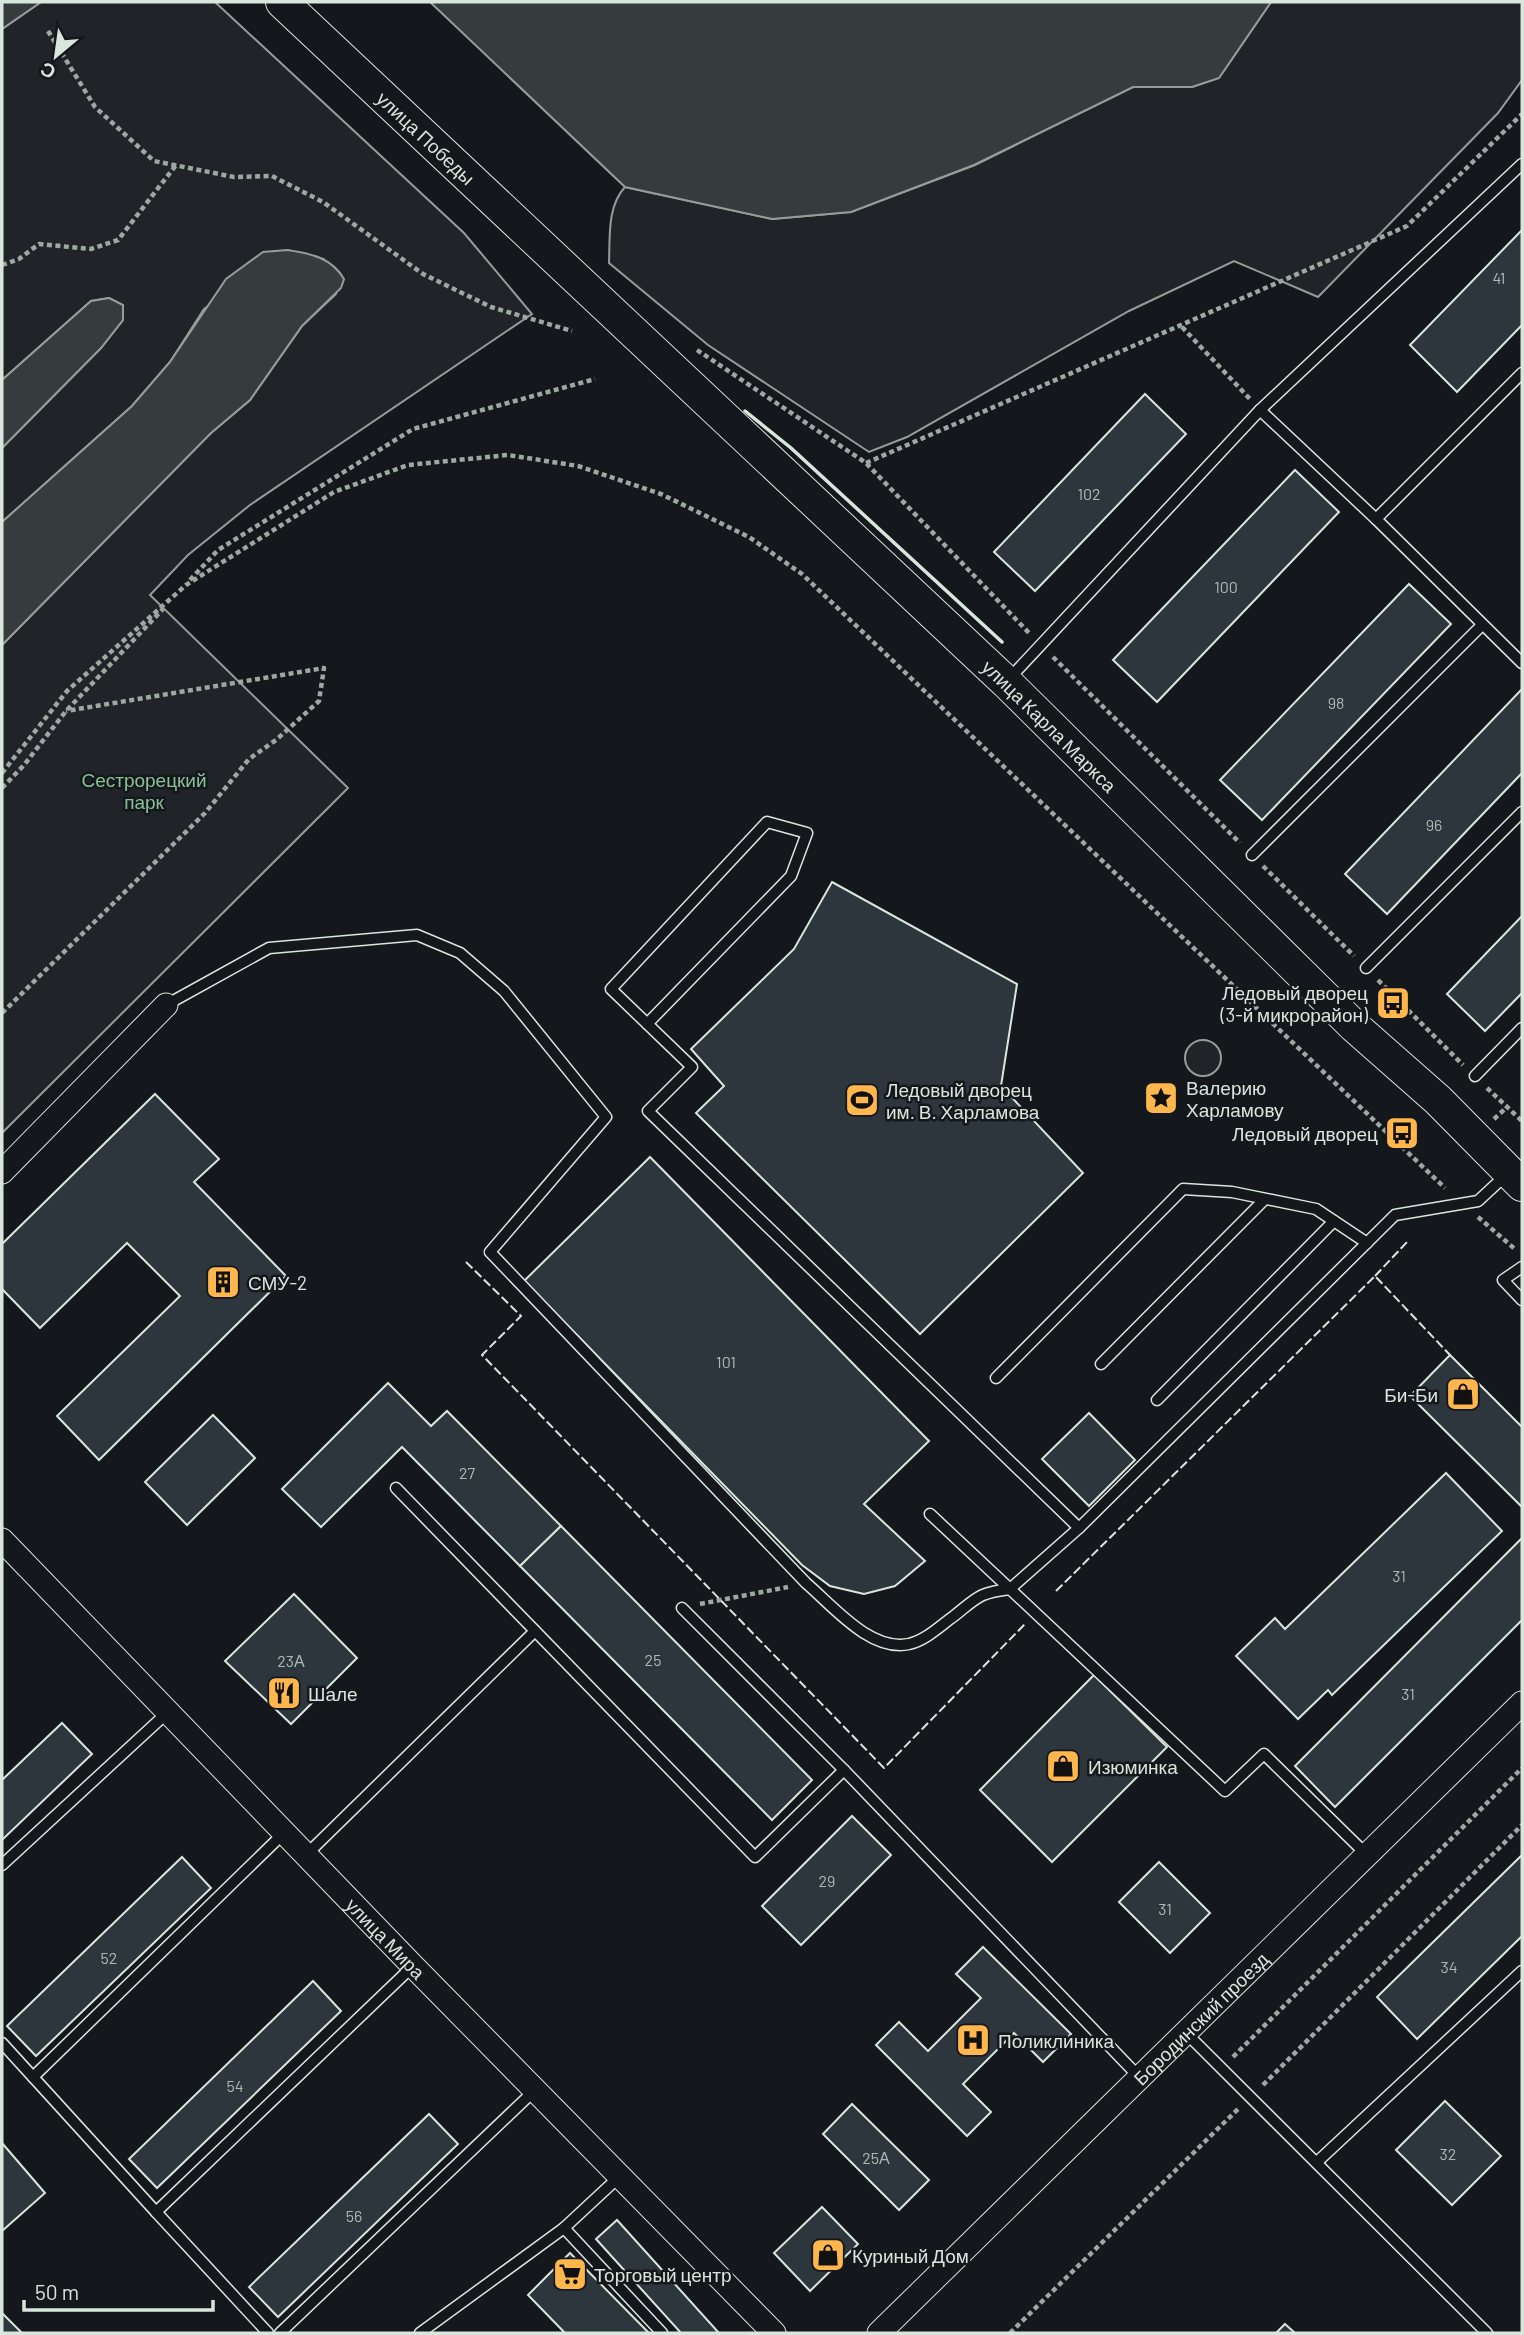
<svg xmlns="http://www.w3.org/2000/svg" width="1524" height="2335" font-family="Barlow,sans-serif">
<style>
.green{fill:#202428;stroke:#939e99;stroke-width:2}
.water{fill:#363b3e;stroke:#939e99;stroke-width:2}
.building{fill:#2c363c;stroke:#d8e6dc;stroke-width:2}
.lines{fill:none;stroke-linecap:round;stroke-linejoin:round}
.lane-casing{stroke:#d8e6dc;stroke-width:13}
.street-casing{stroke:#d8e6dc;stroke-width:25}
.secondary-casing{stroke:#d8e6dc;stroke-width:34}
.path{stroke:#9da8a2;stroke-width:4.5;stroke-dasharray:5 3.5;stroke-linecap:butt}
.lane{stroke:#14181c;stroke-width:10}
.street{stroke:#14181c;stroke-width:23}
.secondary{stroke:#14181c;stroke-width:32}
.fence{stroke:#d8e6dc;stroke-width:2;stroke-dasharray:9 3.5;stroke-linecap:butt}
.wall{stroke:#d8e6dc;stroke-width:3.5}
.labels{text-anchor:middle;dominant-baseline:central;stroke-width:5;stroke-linejoin:round;paint-order:stroke}
.number-label{font-size:16px;fill:#adbab4}
.street-label{font-size:19px;fill:#d8e6dc;stroke:#14181c}
.park-label{font-size:19px;fill:#8ac095;stroke:#14181c}
.poi-label{font-size:19px;fill:#d8e6dc;stroke:#14181c;text-anchor:start}
</style>
<rect width="100%" height="100%" fill="#14181c"/>
<g class="green">
<polygon points="41,2 215,2 464,233 532,314 250,505 188,555 150,595 348,788 2,1133 2,645 211,433 250,400 302,326 336,294 324,259 287,250 204,309 170,362 132,406 2,522 2,448 101,348 123,320 123,305 109,298 91,301 2,380 2,29"/>
<path d="M1271,2H1522V80L1498,113L1318,297L1234,261L1129,311L907,437L869,452L708,345L609,263C610,238 607,206 625,187L772,219L851,212L975,165L1133,87H1192L1219,78Z"/>
<circle cx="1203" cy="1058" r="18"/>
</g>
<g class="water">
<polygon points="2,2 41,2 2,29"/>
<polygon points="430,2 1271,2 1219,78 1192,87 1133,87 974,165 851,212 772,219 625,187"/>
<path d="M287,250C310,253 332,258 344,279L341,288L302,326L250,400L211,433L2,645V522L132,406L170,362L226,279L263,252Z"/>
<polygon points="109,298 123,305 123,320 101,348 2,448 2,380 91,301"/>
</g>
<g class="building">
<polygon points="1522,230 1522,325 1457,392 1410,345"/>
<polygon points="1145,394 1186,434 1035,591 994,552"/>
<polygon points="1295,470 1339,512 1157,702 1113,660"/>
<polygon points="1409,584 1451,624 1262,820 1220,780"/>
<polygon points="1522,689 1522,773 1387,914 1345,874"/>
<polygon points="832,882 1017,984 1001,1086 1083,1173 920,1334 696,1113 724,1086 691,1049 794,949"/>
<polygon points="1522,916 1522,993 1485,1031 1447,994"/>
<polygon points="155,1094 219,1159 194,1182 286,1276 99,1460 57,1416 180,1296 127,1243 40,1328 2,1289 2,1244"/>
<polygon points="650,1157 929,1441 864,1504 925,1561 895,1586 864,1594 830,1586 802,1565 524,1281"/>
<polygon points="1450,1355 1522,1427 1522,1507 1410,1396"/>
<polygon points="388,1383 431,1426 447,1411 561,1526 520,1566 402,1447 321,1527 282,1489"/>
<polygon points="1089,1413 1135,1460 1089,1506 1042,1459"/>
<polygon points="213,1415 255,1458 187,1525 145,1482"/>
<polygon points="1446,1473 1502,1531 1332,1695 1328,1690 1298,1719 1236,1656 1275,1618 1285,1629"/>
<polygon points="561,1526 812,1780 772,1820 520,1566"/>
<polygon points="1522,1538 1522,1620 1335,1807 1295,1766"/>
<polygon points="294,1594 357,1658 291,1724 225,1661"/>
<polygon points="1094,1675 1167,1747 1052,1862 980,1790"/>
<polygon points="62,1723 92,1754 2,1840 2,1780"/>
<polygon points="852,1816 891,1855 801,1945 762,1906"/>
<polygon points="1522,1855 1522,1936 1417,2039 1377,1997"/>
<polygon points="182,1857 211,1888 36,2056 7,2026"/>
<polygon points="1159,1862 1210,1913 1170,1953 1119,1902"/>
<polygon points="983,1947 1071,2034 1043,2062 1014,2033 963,2084 991,2112 967,2136 876,2045 899,2022 928,2051 981,1998 956,1974"/>
<polygon points="313,1981 341,2011 157,2188 129,2159"/>
<polygon points="1445,2101 1501,2156 1452,2205 1396,2150"/>
<polygon points="852,2104 929,2180 899,2210 823,2134"/>
<polygon points="429,2114 458,2144 278,2317 249,2287"/>
<polygon points="2,2143 45,2193 2,2231"/>
<polygon points="822,2207 858,2244 810,2291 774,2253"/>
<polygon points="617,2220 719,2333 681,2333 596,2239"/>
<polygon points="570,2253 649,2333 565,2333 528,2295"/>
<polygon points="2,2313 22,2333 2,2333"/>
<polygon points="1285,2324 1295,2333 1276,2333"/>
</g>
<g class="lines">
<g class="lane-casing">
<g id="lane">
<polyline points="1522,373 1376,519 1522,663"/>
<polyline points="1260,410 1376,519"/>
<polyline points="1008,680 1260,410 1522,164"/>
<polyline points="1252,855 1482,625"/>
<polyline points="1366,968 1522,812"/>
<path d="M166,1005L269,948L417,935L460,953L504,991L606,1117L490,1252L806,1583C833,1606 870,1652 909,1644C926,1640 940,1626 954,1616C978,1597 978,1593 1010,1589L1225,1791L1264,1754L1367,1855"/>
<polyline points="647,1024 791,876 807,833 767,822 611,989 692,1067 648,1111 1079,1528 1395,1215 1478,1201 1507,1174"/>
<polyline points="1475,1076 1522,1028"/>
<polyline points="1522,1267 1503,1280 1522,1300"/>
<polyline points="1101,1364 1265,1199"/>
<polyline points="996,1378 1183,1189 1232,1192 1316,1209 1367,1243"/>
<polyline points="1157,1400 1334,1221"/>
<polyline points="396,1488 755,1857 844,1770"/>
<polyline points="930,1514 1010,1589 1079,1528"/>
<polyline points="682,1608 844,1770 1141,2079"/>
<polyline points="306,1855 535,1631"/>
<polyline points="2,1865 168,1712"/>
<polyline points="1187,2034 1487,2333"/>
<polyline points="2,2043 33,2077 285,1832"/>
<polyline points="33,2077 156,2212 413,1966"/>
<polyline points="1317,2162 1522,1971"/>
<polyline points="156,2212 268,2333"/>
<polyline points="564,2228 662,2333"/>
<polyline points="280,2333 535,2090"/>
<polyline points="420,2333 564,2228 620,2176"/>
</g>
</g>
<g class="street-casing">
<g id="street">
<polyline points="2,1172 166,1005"/>
<path id="s1" d="M2,1540L413,1966L774,2333"/>
<path id="s2" d="M879,2333L1522,1703"/>
</g>
</g>
<g class="secondary-casing">
<g id="secondary">
<path id="s3" d="M282,2L1006,682L1354,1026L1438,1100L1522,1185"/>
</g>
</g>
<g class="path">
<polyline points="48,31 95,107 154,161 234,177 272,176 323,202 423,274 491,307 572,331"/>
<polyline points="2,265 19,259 39,244 91,249 118,240 176,165"/>
<polyline points="1182,327 1250,399"/>
<polyline points="697,350 866,463 1029,633"/>
<polyline points="866,463 1407,226 1522,114"/>
<polyline points="190,580 218,550 413,429 595,379"/>
<polyline points="1053,657 1240,843"/>
<polyline points="2,773 67,691 186,585 334,492 408,465 508,455 578,466 661,494 749,537 802,574 1445,1188"/>
<polyline points="2,788 24,765 66,711 163,609"/>
<polyline points="1263,866 1354,956"/>
<polyline points="1378,980 1463,1065"/>
<polyline points="2,1013 205,813 249,759 276,740 319,701 324,668 66,711"/>
<polyline points="1487,1088 1522,1121"/>
<polyline points="1494,1119 1506,1108"/>
<polyline points="1478,1217 1516,1250"/>
<polyline points="700,1604 788,1587"/>
<polyline points="1233,2057 1522,1768"/>
<polyline points="1263,2085 1522,1825"/>
<polyline points="1010,2333 1239,2108"/>
</g>
<use href="#lane" class="lane"/>
<use href="#street" class="street"/>
<use href="#secondary" class="secondary"/>
<g class="fence">
<polyline points="466,1262 521,1316 482,1355 884,1768 1025,1624"/>
<polyline points="1375,1276 1408,1241"/>
<polyline points="1056,1591 1375,1276 1450,1355"/>
</g>
<polyline class="wall" points="745,411 791,448 1002,642"/>
</g>
<defs>
<g id="bus-square" transform="scale(1.75)"><rect x="-9" y="-9" width="18" height="18" rx="4" fill="#ffb74d" stroke="#14181c"/><path d="M-5-6H5V4H4V6H2V4H-2V6H-4V4H-5ZM-3.5-4V0h7V-4ZM-3.5 1.2v1.5H-2V1.2ZM2 1.2v1.5H3.5V1.2Z" fill="#111"/></g>
<g id="sight-square" transform="scale(1.75)"><rect x="-9" y="-9" width="18" height="18" rx="4" fill="#ffb74d" stroke="#14181c"/><path d="M0-6L1.8-2.2L6-1.7L2.9 1.2L3.7 5.4L0 3.3L-3.7 5.4L-2.9 1.2L-6-1.7L-1.8-2.2Z" fill="#111"/></g>
<g id="stadium-square" transform="scale(1.75)"><rect x="-9" y="-9" width="18" height="18" rx="4" fill="#ffb74d" stroke="#14181c"/><path d="M0-5a6.5 5 0 1 0 0 10a6.5 5 0 1 0 0-10ZM-3.5-1.8h7v3.6h-7Z" fill="#111"/></g>
<g id="building-square" transform="scale(1.75)"><rect x="-9" y="-9" width="18" height="18" rx="4" fill="#ffb74d" stroke="#14181c"/><path d="M-4-6H4V6H1V3H-1V6H-4ZM-2.5-4.3h1.7v1.8h-1.7ZM.8-4.3h1.7v1.8H.8ZM-2.5-1h1.7V.8h-1.7ZM.8-1h1.7V.8H.8Z" fill="#111"/></g>
<g id="shop-square" transform="scale(1.75)"><rect x="-9" y="-9" width="18" height="18" rx="4" fill="#ffb74d" stroke="#14181c"/><path d="M-5-2.5h2.3a2.7 3.5 0 0 1 5.4 0H5L5.5 6h-11ZM-1.5-2.5h3a1.5 2.3 0 0 0-3 0Z" fill="#111"/></g>
<g id="restaurant-square" transform="scale(1.75)"><rect x="-9" y="-9" width="18" height="18" rx="4" fill="#ffb74d" stroke="#14181c"/><path d="M-5-6h1v4h1v-4h1v4h1v-4h1v5L-1.5 .5V6h-2V.5L-5-1ZM5-6V6H3V1.5H1.5Q1.5-4 5-6Z" fill="#111"/></g>
<g id="hospital-square" transform="scale(1.75)"><rect x="-9" y="-9" width="18" height="18" rx="4" fill="#ffb74d" stroke="#14181c"/><path d="M-5-5h3v3.5h4V-5h3V5h-3V1.5h-4V5h-3Z" fill="#111"/></g>
<g id="supermarket-square" transform="scale(1.75)"><rect x="-9" y="-9" width="18" height="18" rx="4" fill="#ffb74d" stroke="#14181c"/><path d="M-6-5.5h2.5l.6 2H6L4.5 2H-2.5L-4.4-4H-6ZM-1.5 3.2a1.3 1.3 0 1 0 .1 0ZM3 3.2a1.3 1.3 0 1 0 .1 0Z" fill="#111"/></g>
</defs>
<g fill-rule="evenodd">
<use href="#bus-square" x="1393" y="1003"/>
<use href="#sight-square" x="1161" y="1098"/>
<use href="#stadium-square" x="862" y="1100"/>
<use href="#bus-square" x="1402" y="1133"/>
<use href="#building-square" x="223" y="1282"/>
<use href="#shop-square" x="1463" y="1394"/>
<use href="#restaurant-square" x="284" y="1693"/>
<use href="#shop-square" x="1063" y="1766"/>
<use href="#hospital-square" x="973" y="2040"/>
<use href="#shop-square" x="828" y="2255"/>
<use href="#supermarket-square" x="570" y="2274"/>
</g>
<g class="labels">
<g class="number-label">
<text x="1499" y="277">41</text>
<text x="1089" y="493">102</text>
<text x="1226" y="586">100</text>
<text x="1336" y="702">98</text>
<text x="1434" y="824">96</text>
<text x="726" y="1361">101</text>
<text x="467" y="1472">27</text>
<text x="1399" y="1575">31</text>
<text x="653" y="1659">25</text>
<text x="291" y="1660">23А</text>
<text x="1408" y="1693">31</text>
<text x="827" y="1880">29</text>
<text x="1165" y="1908">31</text>
<text x="109" y="1957">52</text>
<text x="1449" y="1966">34</text>
<text x="235" y="2085">54</text>
<text x="1448" y="2153">32</text>
<text x="876" y="2157">25А</text>
<text x="354" y="2215">56</text>
</g>
<g class="street-label">
<text stroke="none"><textPath href="#s3" startOffset="198">улица Победы</textPath></text>
<text stroke="none"><textPath href="#s3" startOffset="1055">улица Карла Маркса</textPath></text>
<text stroke="none"><textPath href="#s1" startOffset="553">улица Мира</textPath></text>
<text stroke="none"><textPath href="#s2" startOffset="450">Бородинский проезд</textPath></text>
</g>
<g class="park-label">
<text x="144" y="779">Сестрорецкий<tspan x="144" dy="22">парк</tspan></text>
</g>
<g class="poi-label">
<text x="1368" y="992" text-anchor="end">Ледовый дворец<tspan x="1368" dy="22">(3-й микрорайон)</tspan></text>
<text x="1186" y="1087">Валерию<tspan x="1186" dy="22">Харламову</tspan></text>
<text x="886" y="1089">Ледовый дворец<tspan x="886" dy="22">им. В. Харламова</tspan></text>
<text x="1378" y="1133" text-anchor="end">Ледовый дворец</text>
<text x="248" y="1282">СМУ-2</text>
<text x="1438" y="1394" text-anchor="end">Би-Би</text>
<text x="308" y="1693">Шале</text>
<text x="1088" y="1766">Изюминка</text>
<text x="998" y="2040">Поликлиника</text>
<text x="852" y="2255">Куриный Дом</text>
<text x="594" y="2274">Торговый центр</text>
</g>
</g>
<rect width="1524" height="2335" fill="none" stroke="#d8e6dc" stroke-width="7"/>
<g transform="translate(56 56) rotate(209)" stroke="#14181c" stroke-width="5" paint-order="stroke">
<path d="M0-5L12 26L0 18L-12 26Z" fill="#d8e6dc"/>
<text y="-10" font-size="19" font-weight="bold" text-anchor="middle" fill="#d8e6dc">С</text>
</g>
<path d="M24 2300v10h189v-10" fill="none" stroke="#d8e6dc" stroke-width="3.5"/>
<text x="35" y="2300" font-size="21" fill="#d8e6dc" stroke="#14181c" stroke-width="5" paint-order="stroke">50 m</text>
</svg>
